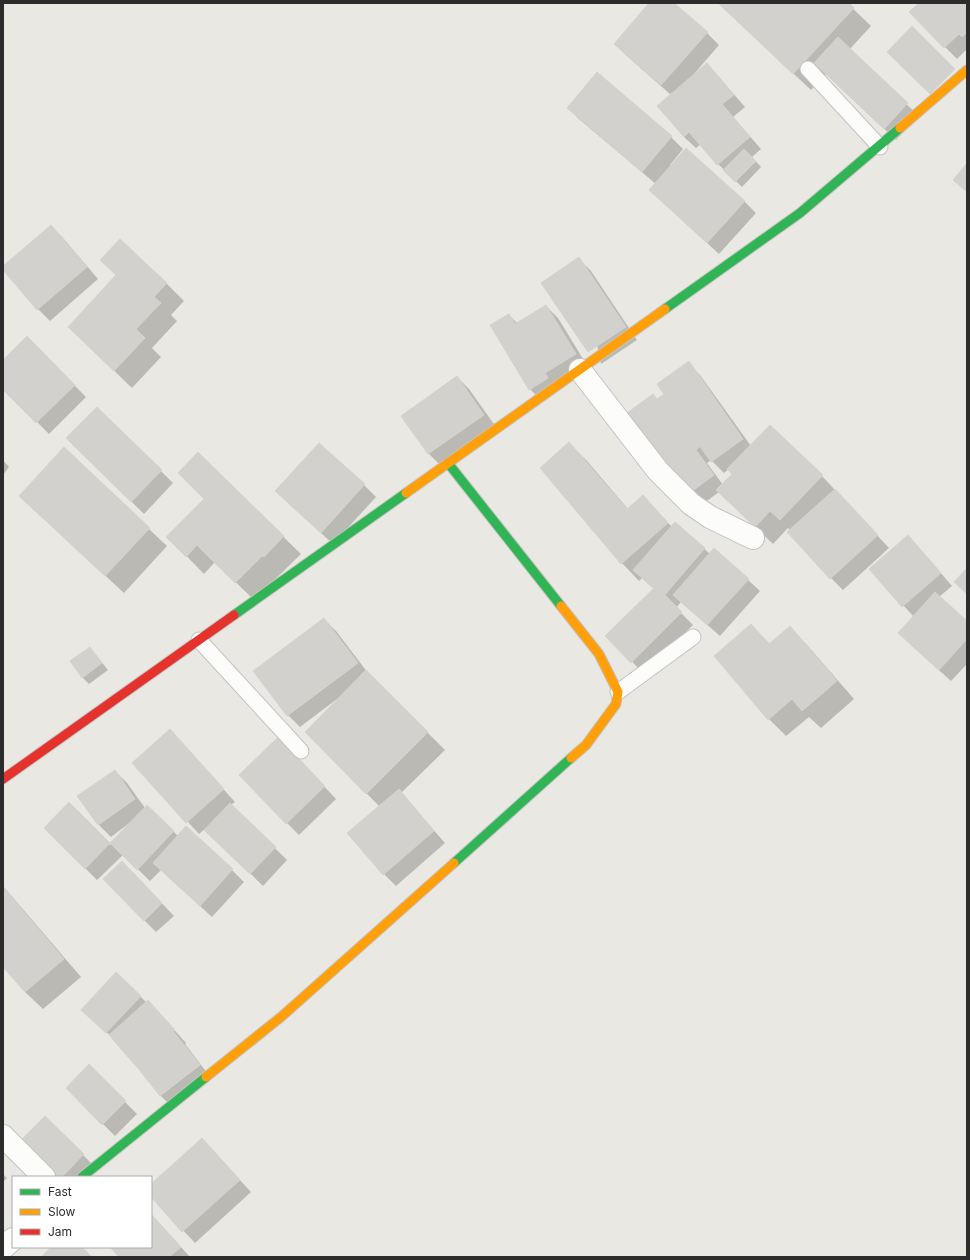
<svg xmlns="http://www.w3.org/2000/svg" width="970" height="1260" font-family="Inter,sans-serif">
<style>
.shadow{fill:#0003;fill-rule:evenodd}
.building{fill:#d3d1cd;stroke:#d5d3ce}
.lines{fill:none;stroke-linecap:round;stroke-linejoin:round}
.lane-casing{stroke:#c4c3c2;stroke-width:17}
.street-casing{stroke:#c4c3c2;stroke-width:24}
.fast-casing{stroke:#c4c3c2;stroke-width:11}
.slow-casing{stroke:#c4c3c2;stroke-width:11}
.jam-casing{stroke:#c4c3c2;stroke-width:11}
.lane{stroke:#fcfcfb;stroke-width:15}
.street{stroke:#fcfcfb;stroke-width:22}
.fast{stroke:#30b455;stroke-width:9}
.slow{stroke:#ff9f0a;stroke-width:9}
.jam{stroke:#e5322d;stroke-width:9}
</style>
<rect width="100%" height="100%" fill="#eae8e2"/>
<g class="shadow">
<polygon points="651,3 672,3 707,33 719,45 694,74 694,75 707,64 718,76 745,107 733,117 761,149 752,157 761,167 742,187 718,164 701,144 696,148 684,137 671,95 627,56 615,44"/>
<polygon points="718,3 847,3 871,26 849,50 919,116 896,140 826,74 811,90"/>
<polygon points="920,3 967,3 967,49 957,59 945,47"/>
<polygon points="597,74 671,137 683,149 670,165 744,201 756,213 719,254 650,190 656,184 580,120 568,108"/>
<polygon points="51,226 63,238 98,279 50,321 38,309 3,268"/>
<polygon points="579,259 591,271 637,340 601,364"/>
<polygon points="101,260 166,283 184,301 171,315 177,321 152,348 161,357 132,388 69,327 116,275"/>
<polygon points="546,306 558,318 588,367 542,401 530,389 509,315 518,324"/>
<polygon points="27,337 86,397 49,434 3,388 3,362"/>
<path d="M688,363L700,375L751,446L822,476L889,548L843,590L831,578L788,528L773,544L719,492L700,506L688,494L658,400L665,395ZM711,460L724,473L729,469L733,474L723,485L707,463Z"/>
<polygon points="457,377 469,389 496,427 441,466 429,454 402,416"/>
<polygon points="97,408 173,483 144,514 67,438"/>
<polygon points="569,443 587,461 628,509 643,496 672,527 675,523 710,554 748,580 760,591 720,636 681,602 676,608 693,625 644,674 607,636 654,589 642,578 639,581 622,563"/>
<polygon points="64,449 167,546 124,593 38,513"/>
<polygon points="198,454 301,554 254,600 215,562 204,574 168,537 205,499"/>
<polygon points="3,460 9,467 3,475"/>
<polygon points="364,485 376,497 333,544 288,503"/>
<polygon points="919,548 952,586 939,597 967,622 967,664 951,681 911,645 914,617 870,569"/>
<polygon points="324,619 336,631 368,673 445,750 401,793 445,843 396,886 384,874 380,807 306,732 337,700 337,699 300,727 288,715"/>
<polygon points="751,625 770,644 790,627 807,645 854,699 821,728 809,717 786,736 769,719"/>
<polygon points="90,648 108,670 89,684 83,678 71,661"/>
<polygon points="170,730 235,802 231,805 287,860 263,886 205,829 199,834 134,763"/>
<polygon points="290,750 336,799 299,835 287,823"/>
<polygon points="115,771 127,783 145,808 147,806 178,836 232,870 244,882 212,917 161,870 150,881 123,855 97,880 45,828 69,804 110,845 129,825 128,824 111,837 99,825 79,797"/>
<polygon points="134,874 174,916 156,932 144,920"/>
<polygon points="3,886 81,977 43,1009 25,992 3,966"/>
<polygon points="140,996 147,1003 148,1002 160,1014 186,1043 185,1044 211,1078 173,1108 161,1096 136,1064 116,1041 95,1022"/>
<polygon points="89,1066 137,1114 115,1136 67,1088"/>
<polygon points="45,1117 95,1167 85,1177 57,1177"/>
<polygon points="202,1139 251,1192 195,1243 151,1196 151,1186"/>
<polygon points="3,1174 7,1178 3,1182"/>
<polygon points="151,1214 190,1257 120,1257 112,1247 151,1247"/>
</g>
<g class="building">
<polygon points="649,3 674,3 708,32 661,85 614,44"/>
<polygon points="718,3 849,3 854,8 793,74"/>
<polygon points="919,3 967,3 967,32 962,37 959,34 944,48 909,12"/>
<polygon points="912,26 955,69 930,94 887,52"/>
<polygon points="838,37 908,103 884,129 814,63"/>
<polygon points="707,63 734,95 722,104 750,137 717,165 689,132 684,137 657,106"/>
<polygon points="597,72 672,136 642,172 567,108"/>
<polygon points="686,148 745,201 707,243 649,190"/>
<polygon points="744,149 756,161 735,182 723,170"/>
<polygon points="967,163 967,192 953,180"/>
<polygon points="51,225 87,267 37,310 3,270 3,266"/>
<polygon points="120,239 167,283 154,297 161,303 136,329 145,338 114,371 68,327 116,275 100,260"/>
<polygon points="579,257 626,327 588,352 541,283"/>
<polygon points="546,305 576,354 545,373 548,378 529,390 490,325 509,314 515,324"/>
<polygon points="27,336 75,385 36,423 3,390 3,360"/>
<polygon points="689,361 743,439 711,462 657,384"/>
<polygon points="457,376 484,415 428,454 401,416"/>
<polygon points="670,390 707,441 696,450 714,475 687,495 627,413 653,394 657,399"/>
<polygon points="97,407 162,470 131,502 66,438"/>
<polygon points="770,425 823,475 780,520 770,511 755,527 716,490 732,474 727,469"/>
<polygon points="569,442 627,509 643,495 668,523 621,564 540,468"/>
<polygon points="319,443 365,484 321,533 275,491"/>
<polygon points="64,447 150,528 105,576 19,496"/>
<polygon points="198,452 284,536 264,557 262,556 235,583 197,545 186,557 166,537 204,499 178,473"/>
<polygon points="835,489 878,535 830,579 787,532"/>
<polygon points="675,522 705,548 663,597 633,570"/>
<polygon points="908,535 941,573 902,607 869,569"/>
<polygon points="714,548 749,579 707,625 673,595"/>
<polygon points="967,568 967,594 954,582"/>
<polygon points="656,586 682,612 631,663 605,636"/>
<polygon points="935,592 967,621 967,639 939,670 898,633"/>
<polygon points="324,618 358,663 287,716 253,671"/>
<polygon points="751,624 769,644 790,626 837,681 802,711 792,699 768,720 714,656"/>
<polygon points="90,647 102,663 82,678 70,661"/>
<polygon points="366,670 428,732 366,794 305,732"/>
<polygon points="170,729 224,789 186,823 132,763"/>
<polygon points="278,737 325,786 286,824 239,775"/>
<polygon points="115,770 135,799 98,825 77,796"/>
<polygon points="399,789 434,831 383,875 347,833"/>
<polygon points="69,802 110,843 85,869 44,828"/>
<polygon points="230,803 276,847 250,874 204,830"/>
<polygon points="147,805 174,831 137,870 110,843"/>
<polygon points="186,826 233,869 200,906 153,863"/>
<polygon points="122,861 162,903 144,921 103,879"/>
<polygon points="3,887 64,959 25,992 3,967"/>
<polygon points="116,972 141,996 106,1033 81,1010"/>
<polygon points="148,1000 175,1030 135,1065 109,1035"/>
<polygon points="166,1022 200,1065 160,1096 126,1053"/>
<polygon points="89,1064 126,1101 102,1125 66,1088"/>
<polygon points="45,1116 84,1154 62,1177 56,1177 20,1141"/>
<polygon points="202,1138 240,1180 182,1232 151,1197 151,1184"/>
<polygon points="151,1214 181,1247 169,1257 119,1257 110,1247 151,1247"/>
<polygon points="51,1247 82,1247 92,1257 41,1257"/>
</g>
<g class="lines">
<g class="lane-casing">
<g id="lane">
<polyline points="808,69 880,147"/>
<polyline points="199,640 301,751"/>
<polyline points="618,692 693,637"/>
</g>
</g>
<g class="street-casing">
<g id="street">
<polyline points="580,370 658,471 691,504 710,517 753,538"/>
<polyline points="3,1136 44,1177"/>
<polyline points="3,1248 13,1239"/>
</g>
</g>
<g class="fast-casing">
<g id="fast">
<polyline points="665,309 800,213 900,128"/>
<polyline points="448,463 561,606"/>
<polyline points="234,615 406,493"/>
<polyline points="454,863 571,758"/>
<polyline points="82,1177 206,1077"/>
</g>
</g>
<g class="slow-casing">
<g id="slow">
<polyline points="900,128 967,70"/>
<polyline points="406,493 665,309"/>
<polyline points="561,606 599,654 618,692 616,704 586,745 571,758"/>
<polyline points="206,1077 281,1017 454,863"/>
</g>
</g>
<g class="jam-casing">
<polyline id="jam" points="3,779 234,615"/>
</g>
<use href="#lane" class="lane"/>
<use href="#street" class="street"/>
<use href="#fast" class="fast"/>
<use href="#slow" class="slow"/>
<use href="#jam" class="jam"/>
</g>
<rect width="970" height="1260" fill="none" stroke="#2c2c2c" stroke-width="8"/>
<rect x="12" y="1176" width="140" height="72" fill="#ffffff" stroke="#ababab"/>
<rect x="20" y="1189" width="20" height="6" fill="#30b455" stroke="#ababab"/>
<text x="48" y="1196" font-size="12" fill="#2c2c2c">Fast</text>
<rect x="20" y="1209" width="20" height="6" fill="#ff9f0a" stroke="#ababab"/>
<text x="48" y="1216" font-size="12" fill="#2c2c2c">Slow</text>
<rect x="20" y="1229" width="20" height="6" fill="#e5322d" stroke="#ababab"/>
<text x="48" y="1236" font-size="12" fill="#2c2c2c">Jam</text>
</svg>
